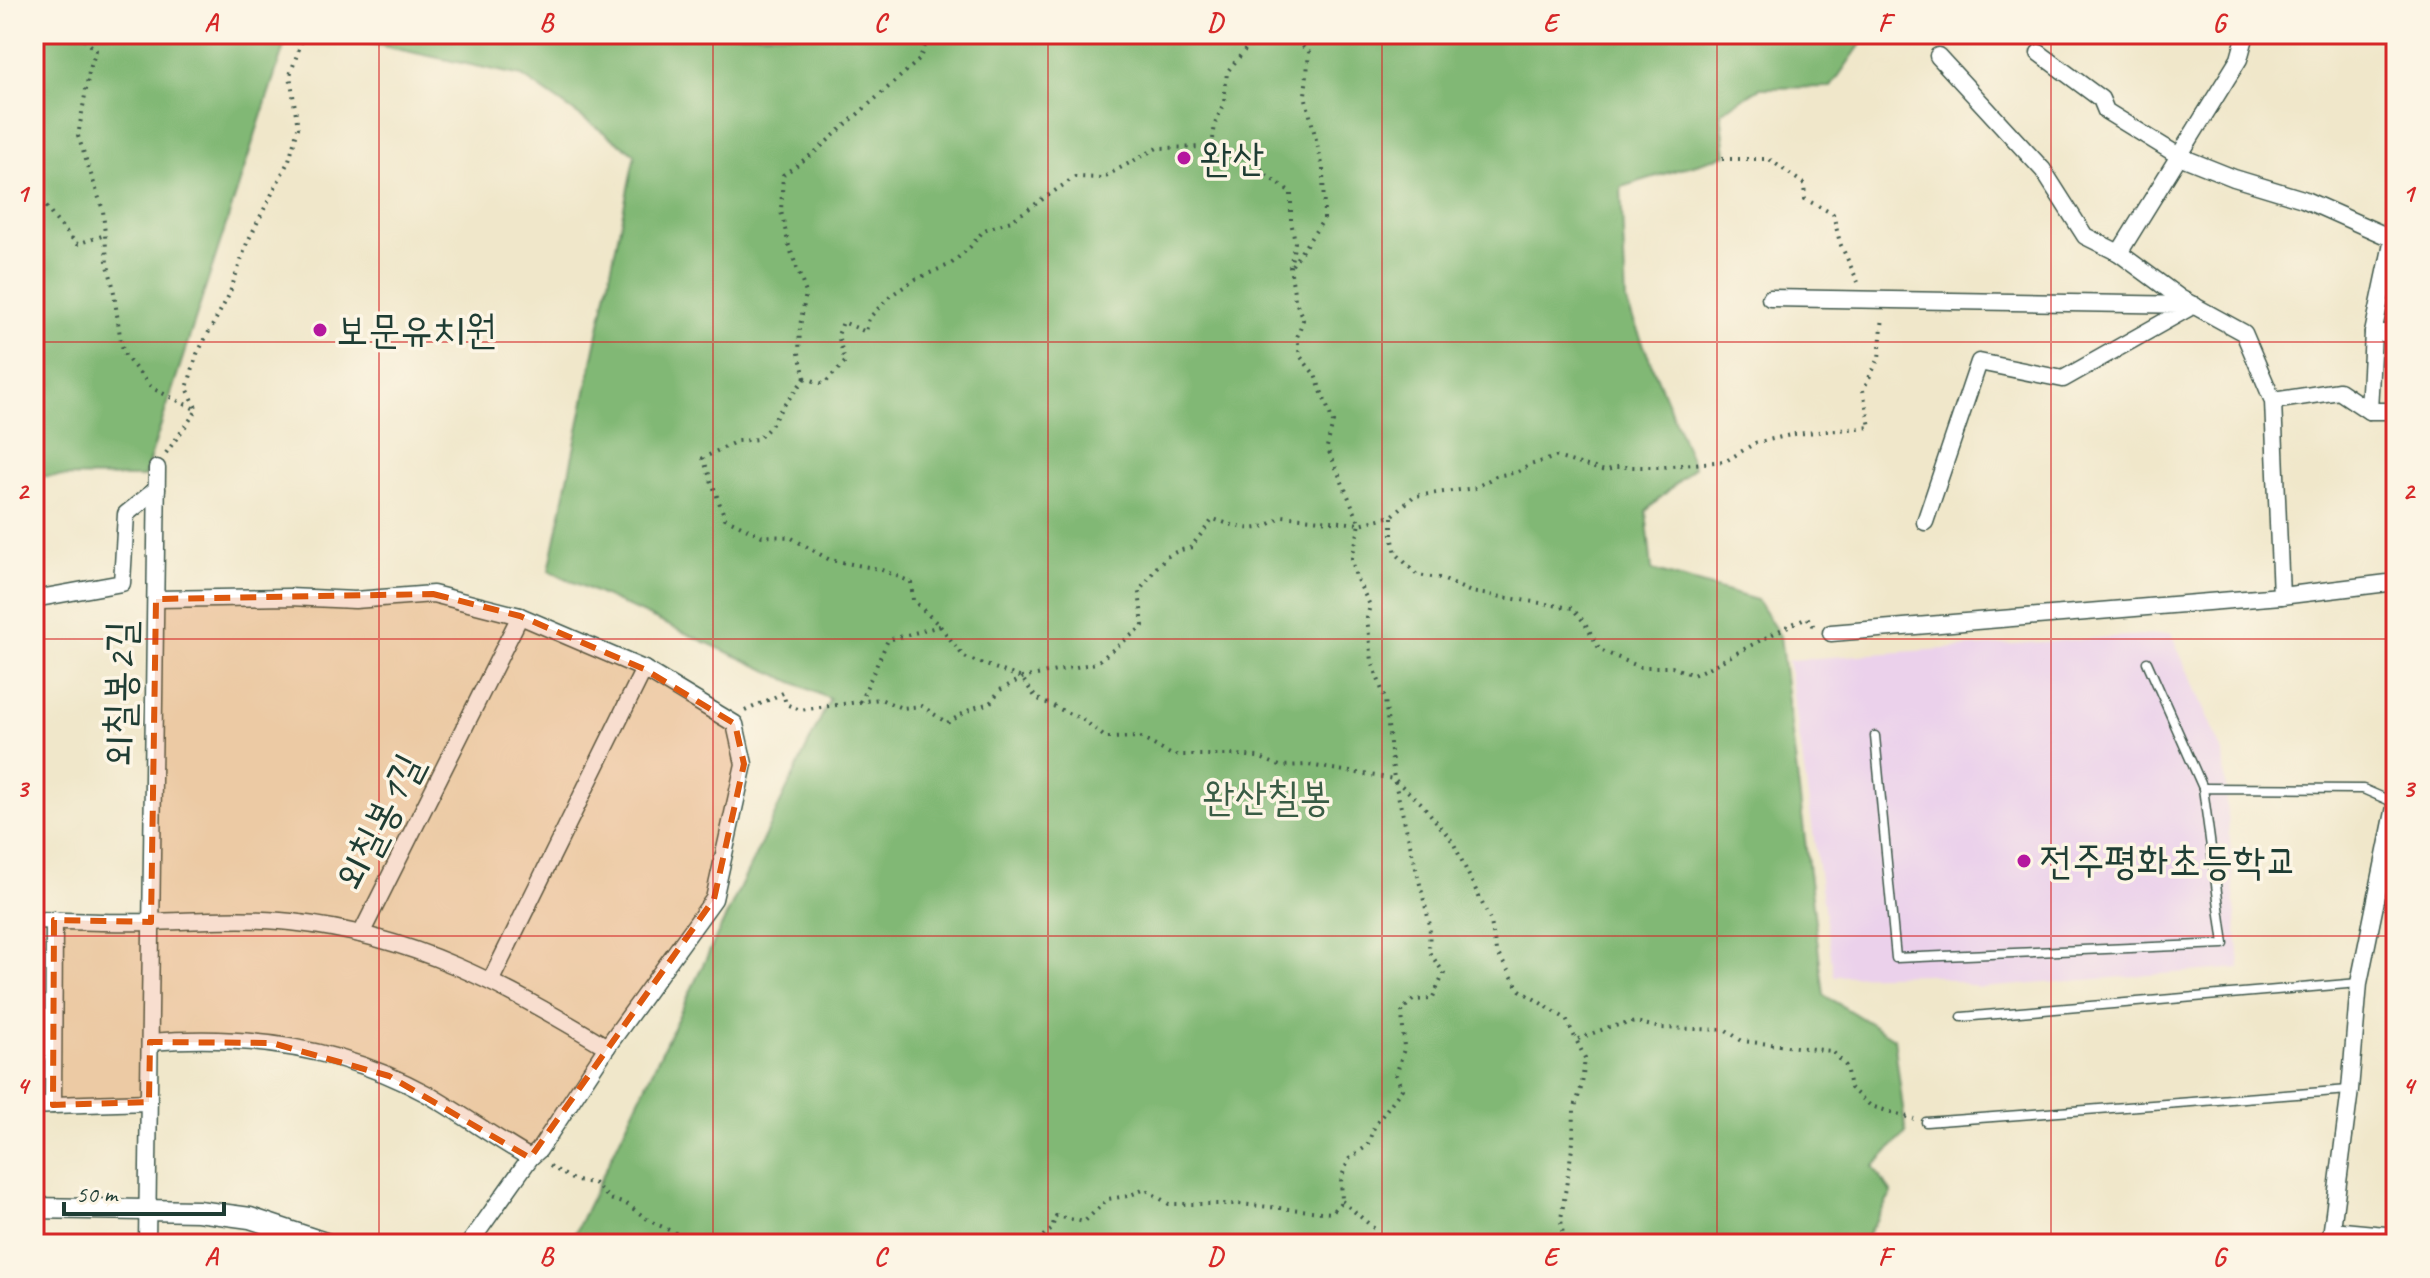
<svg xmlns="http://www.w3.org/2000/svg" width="2430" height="1278" font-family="Caveat,'Poor Story',sans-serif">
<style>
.built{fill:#ebd1eb}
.forest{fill:#81b874;stroke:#507a54;stroke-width:2}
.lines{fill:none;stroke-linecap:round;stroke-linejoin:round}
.service-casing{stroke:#3e564a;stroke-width:11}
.minor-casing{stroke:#3e564a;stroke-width:19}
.tertiary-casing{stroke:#3e564a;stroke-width:23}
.path{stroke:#3e564a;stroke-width:4;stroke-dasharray:2 6;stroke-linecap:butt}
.service{stroke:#fff;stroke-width:8}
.minor{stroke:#fff;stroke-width:16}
.tertiary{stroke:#fff;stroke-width:20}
.marked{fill:#de580e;fill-opacity:0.2;stroke:#de580e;stroke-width:6;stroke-dasharray:16 10;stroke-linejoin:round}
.grid{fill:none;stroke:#d62828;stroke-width:2;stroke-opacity:0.55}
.poi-dot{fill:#b5179e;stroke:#fcf5e5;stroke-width:3}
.labels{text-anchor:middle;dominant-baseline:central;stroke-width:7;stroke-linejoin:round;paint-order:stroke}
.poi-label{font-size:40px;fill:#1f3d34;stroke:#fcf5e5;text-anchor:start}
.street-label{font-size:40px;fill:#1f3d34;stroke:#fcf5e5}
.park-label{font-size:40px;fill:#395c45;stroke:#fcf5e5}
.neatline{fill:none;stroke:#d62828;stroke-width:3}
.grid-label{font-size:26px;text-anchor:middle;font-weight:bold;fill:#d62828}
</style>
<rect width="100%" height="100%" fill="#fcf5e5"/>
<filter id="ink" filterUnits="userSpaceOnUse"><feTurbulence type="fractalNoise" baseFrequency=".0125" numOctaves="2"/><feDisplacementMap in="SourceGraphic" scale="16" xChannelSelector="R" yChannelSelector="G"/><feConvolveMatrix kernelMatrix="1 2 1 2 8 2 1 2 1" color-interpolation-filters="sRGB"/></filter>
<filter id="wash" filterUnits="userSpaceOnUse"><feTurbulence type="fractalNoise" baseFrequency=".006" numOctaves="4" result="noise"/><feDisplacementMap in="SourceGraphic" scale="32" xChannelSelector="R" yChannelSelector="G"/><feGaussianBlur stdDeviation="1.8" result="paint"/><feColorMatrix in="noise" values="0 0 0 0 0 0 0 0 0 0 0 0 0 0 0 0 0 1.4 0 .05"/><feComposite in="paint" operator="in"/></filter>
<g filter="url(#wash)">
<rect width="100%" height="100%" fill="#f0e7ca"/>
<polygon class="built" points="2171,633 2223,753 2240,968 1980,988 1930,974 1834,976 1788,660"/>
<g class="forest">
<polygon points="34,34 288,34 144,477 34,476"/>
<polygon points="327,34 1868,34 1831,87 1760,88 1721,112 1726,155 1621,187 1626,302 1694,467 1646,511 1652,570 1757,600 1780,636 1824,995 1894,1038 1906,1133 1873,1167 1892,1193 1862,1244 581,1244 574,1235 830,699 549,571 635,154 522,76"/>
</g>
</g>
<g filter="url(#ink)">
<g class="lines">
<g class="service-casing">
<g id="service">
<polyline points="2147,662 2203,788"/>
<polyline points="1875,736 1896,958 2224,944 2203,788 2363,789 2395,803"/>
<polyline points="1962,1017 2359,983"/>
<polyline points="1926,1122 2349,1090"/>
<polyline points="2111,1240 2139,1244"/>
</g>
</g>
<g class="minor-casing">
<g id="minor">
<polyline points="2039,53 2101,99 2106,111 2179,156 2234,178 2303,199 2393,239 2373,333 2396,333"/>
<polyline points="1938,56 2043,170 2085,236 2119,253 2180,298 2244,333 2273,401 2339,391 2369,411 2396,411"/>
<polyline points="2119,253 2239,59 2246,34"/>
<polyline points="1770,298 2194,305 2063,379 1979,362 1925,522"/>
<polyline points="2273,401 2281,596"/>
<polyline points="2369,411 2373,333"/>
<polyline points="34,599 122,583 126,514 157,489"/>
<polyline points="156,599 289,597 355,600 433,594 520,616 644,669 735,724 744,764 714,899 607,1047 539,1150 530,1158 469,1244"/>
<polyline points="1831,633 2281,596 2396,582"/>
<path d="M34,920C73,921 112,923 150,922C198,921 244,917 291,922C413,935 504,985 607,1047"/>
<polyline points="361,934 520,616"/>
<polyline points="491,980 644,669"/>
<path d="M150,1042C246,1034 341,1047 427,1094C462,1114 495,1138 530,1158"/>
<polyline points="53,1105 149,1102"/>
<polyline points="34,1106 53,1105 54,920"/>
<polyline points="2332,1230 2396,1236"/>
<polyline points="147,1244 157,468"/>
<polyline points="2330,1244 2350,1090 2359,983 2396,802"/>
</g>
</g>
<g class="tertiary-casing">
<polyline id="tertiary" points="34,1208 198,1211 250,1218 328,1244"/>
</g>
<g class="path">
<polyline points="78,34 96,50 89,72 78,136 103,210 107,261 113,286 121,343 125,356 152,388 197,410"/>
<polyline points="34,74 41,171 37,192 53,217 77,244 105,235"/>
<polyline points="1212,147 1215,124 1224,102 1227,72 1258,34"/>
<polyline points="1722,159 1769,159 1804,184 1805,199 1833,214 1840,243 1858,282"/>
<polyline points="1292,265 1324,219 1323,168 1305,95 1309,52 1300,44 1302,34"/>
<polyline points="805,378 824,384 845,362 838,335 843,322 866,332 869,318 890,296 916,279 951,264 970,247 984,230 1011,221 1075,177 1102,178 1157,148 1212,147 1253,161 1270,178 1291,192 1291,221 1295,242 1290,267 1295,299 1303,320 1297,337 1300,356 1315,375 1333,422 1327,447 1360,524 1352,558 1356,578 1370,605 1367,618 1372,661 1385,699 1394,779 1430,925 1429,952 1444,973 1432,999 1413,1000 1402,1010 1404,1049 1396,1075 1402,1089 1375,1125 1367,1146 1349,1159 1341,1178 1342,1201 1331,1213 1239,1204 1169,1204 1145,1189 1128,1196 1108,1199 1084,1222 1056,1216 1051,1230 1032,1244"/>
<polyline points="805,378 778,413 771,426 758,439 737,441 703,458 725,518 762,536 790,537 830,560 879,569 911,582 913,600 940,626 964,657 1022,678 1036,698 1085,721 1106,738 1139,737 1172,755 1238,755 1258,757 1280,766 1308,765 1394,779 1421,803 1453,842 1491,922 1496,951 1520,990 1566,1019 1585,1058 1582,1085 1574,1110 1573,1142 1561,1219 1564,1244"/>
<polyline points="805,378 799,353 800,326 806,293 789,246 781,211 783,175 815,152 919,60 928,38 934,34"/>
<polyline points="196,407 187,388 197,354 229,295 247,243 289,160 298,128 290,75 304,34"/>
<polyline points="166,453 197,410"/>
<path d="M1392,517V536L1396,553L1417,575L1440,578L1471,592L1572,608L1585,623L1600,650L1640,667H1672L1693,675C1732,657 1768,635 1807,617L1815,628"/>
<polyline points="860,702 888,640 940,626"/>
<path d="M745,711L783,693L786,704L800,710L880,699L902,708L922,706L947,723L973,708L990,703L1000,690L1022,678L1096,663L1143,626L1139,591C1157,570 1160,553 1190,548L1213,519C1243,528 1256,536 1282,516L1360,524L1392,516L1414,496L1475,488L1496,476L1518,472L1530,465L1556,457L1605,471L1616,467H1661L1726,461L1755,443L1795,434L1870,427L1863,390L1879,358L1883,316"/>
<polyline points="1578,1039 1609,1027 1636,1022 1660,1028 1726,1030 1742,1041 1832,1051 1846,1066 1850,1088 1871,1106 1914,1119"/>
<polyline points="550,1166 575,1181 594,1183 610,1199 628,1205 650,1221 688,1239 691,1244"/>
<polyline points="1342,1201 1376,1230 1379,1237 1386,1244"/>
</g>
<use href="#service" class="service"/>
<use href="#minor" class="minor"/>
<use href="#tertiary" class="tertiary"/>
</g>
</g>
<path class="marked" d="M433,594L520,616L644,669L735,724L744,764L714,899L530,1158L389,1076L272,1043L150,1042L149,1102L53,1105L54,920L151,922L156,599Z"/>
<path class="grid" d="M379,34V1244M713,34V1244M1048,34V1244M1382,34V1244M1717,34V1244M2051,34V1244M34,342H2396M34,639H2396M34,936H2396"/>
<g class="poi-dot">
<circle cx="1184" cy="158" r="8"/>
<circle cx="320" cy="330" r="8"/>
<circle cx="2024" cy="861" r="8"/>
</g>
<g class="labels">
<g class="poi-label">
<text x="1200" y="158">완산</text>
<text x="336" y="330">보문유치원</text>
<text x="2040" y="861">전주평화초등학교</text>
</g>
<g class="street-label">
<text transform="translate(120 694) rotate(-89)">외칠봉2길</text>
<text transform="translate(379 822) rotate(-63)">외칠봉1길</text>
</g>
<g class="park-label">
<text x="1267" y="797">완산칠봉</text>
</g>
</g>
<rect width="2430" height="1278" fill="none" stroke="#fcf5e5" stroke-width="88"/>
<path d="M64 1202v12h160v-12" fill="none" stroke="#1f3d34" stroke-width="4"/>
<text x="76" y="1202" font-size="24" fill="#1f3d34" stroke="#fcf5e5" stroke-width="6" paint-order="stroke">50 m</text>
<rect x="44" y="44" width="2342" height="1190" class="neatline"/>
<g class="grid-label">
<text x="211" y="31">A</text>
<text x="546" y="31">B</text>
<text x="880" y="31">C</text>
<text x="1215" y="31">D</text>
<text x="1550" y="31">E</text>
<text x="1884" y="31">F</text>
<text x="2219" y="31">G</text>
<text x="22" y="202">1</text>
<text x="2408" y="202">1</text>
<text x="22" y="499">2</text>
<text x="2408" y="499">2</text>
<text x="22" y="797">3</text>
<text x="2408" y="797">3</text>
<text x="22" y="1094">4</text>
<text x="2408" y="1094">4</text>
<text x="211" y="1265">A</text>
<text x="546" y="1265">B</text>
<text x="880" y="1265">C</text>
<text x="1215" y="1265">D</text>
<text x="1550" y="1265">E</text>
<text x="1884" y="1265">F</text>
<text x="2219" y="1265">G</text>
</g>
</svg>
